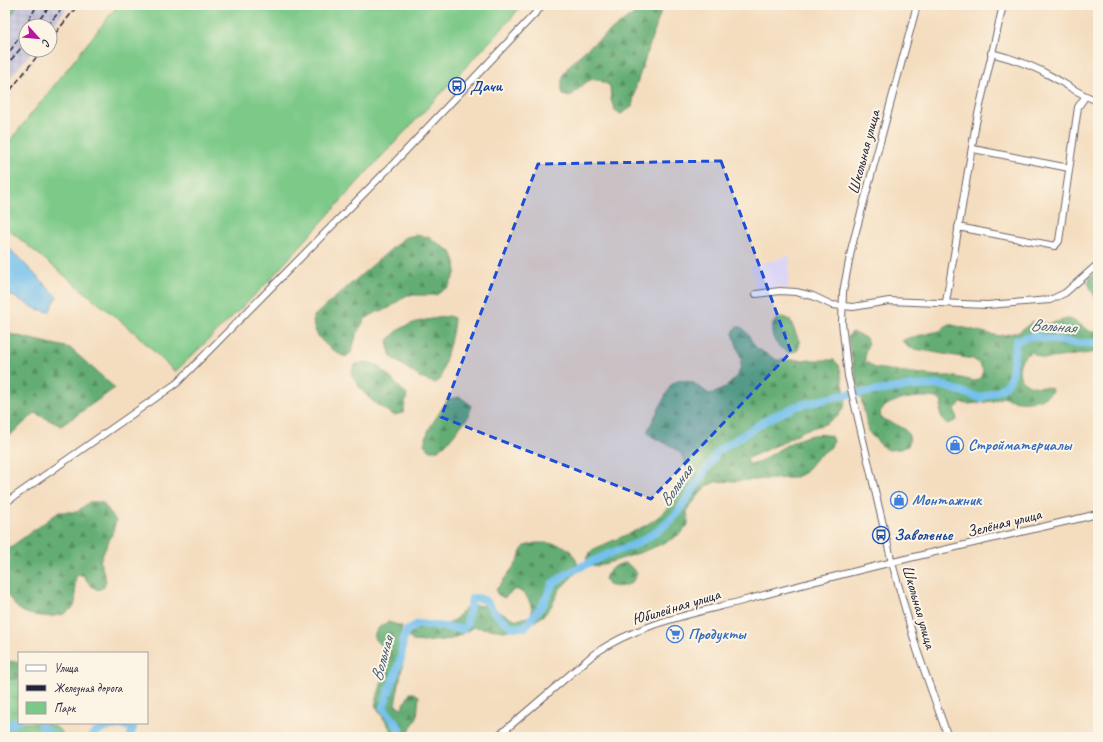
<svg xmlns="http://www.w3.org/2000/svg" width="1103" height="742" font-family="Caveat,sans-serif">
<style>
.built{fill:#dcd6f6}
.industrial{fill:url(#industrial-grid)}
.forest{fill:url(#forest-firs);stroke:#436858}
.wetland{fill:url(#wetland-marsh);stroke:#4e7662}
.green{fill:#7bc988;stroke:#4e7662}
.water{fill:#73c0ed;stroke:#4a7194}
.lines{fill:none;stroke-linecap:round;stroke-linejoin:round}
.river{stroke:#73c0ed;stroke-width:8}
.minor-casing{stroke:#6c6369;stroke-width:8}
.minor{stroke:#fff;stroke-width:6}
.rail{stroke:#22223b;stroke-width:1.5;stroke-dasharray:6 3;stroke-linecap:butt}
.marked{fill:#1d4ed8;fill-opacity:0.2;stroke:#1d4ed8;stroke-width:3;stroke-dasharray:8 5;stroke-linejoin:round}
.labels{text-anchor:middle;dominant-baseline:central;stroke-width:4;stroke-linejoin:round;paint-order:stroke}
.transit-label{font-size:16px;font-weight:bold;fill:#164399;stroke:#fcf5e5;text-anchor:start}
.street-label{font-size:16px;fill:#22223b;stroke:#fcf5e5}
.shop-label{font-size:16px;font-weight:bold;fill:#366cbe;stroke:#fcf5e5;text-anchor:start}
.water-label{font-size:17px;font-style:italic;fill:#3e5979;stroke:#fcf5e5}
</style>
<defs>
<pattern id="industrial-grid" width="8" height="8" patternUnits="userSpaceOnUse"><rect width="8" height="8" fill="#c2c2dc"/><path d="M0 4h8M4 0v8" fill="none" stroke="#a6a6be"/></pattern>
<pattern id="forest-firs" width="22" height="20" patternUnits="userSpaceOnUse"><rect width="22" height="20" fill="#64ad74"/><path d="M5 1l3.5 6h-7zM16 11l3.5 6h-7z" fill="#528c60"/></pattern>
<pattern id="wetland-marsh" width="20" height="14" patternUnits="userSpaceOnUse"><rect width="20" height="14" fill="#7bc988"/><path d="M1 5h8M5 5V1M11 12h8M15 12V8" fill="none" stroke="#6aac76"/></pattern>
</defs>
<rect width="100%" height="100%" fill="#fcf5e5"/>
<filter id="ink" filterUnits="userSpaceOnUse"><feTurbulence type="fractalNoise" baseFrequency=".025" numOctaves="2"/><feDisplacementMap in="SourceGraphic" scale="8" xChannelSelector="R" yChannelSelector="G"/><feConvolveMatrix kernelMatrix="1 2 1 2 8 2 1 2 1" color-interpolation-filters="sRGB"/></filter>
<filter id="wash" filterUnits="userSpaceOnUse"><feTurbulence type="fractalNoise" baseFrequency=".012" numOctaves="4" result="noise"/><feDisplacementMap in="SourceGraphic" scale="16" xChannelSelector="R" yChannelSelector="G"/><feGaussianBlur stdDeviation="0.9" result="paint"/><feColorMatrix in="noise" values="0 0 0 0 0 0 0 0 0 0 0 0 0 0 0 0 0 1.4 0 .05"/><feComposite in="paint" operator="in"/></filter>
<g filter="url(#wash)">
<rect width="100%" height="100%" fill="#f4ddbf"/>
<polygon class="built" points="790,256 788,289 777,287 756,292 751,266"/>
<polygon class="industrial" points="18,5 69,5 50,29 50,26 26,26 26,50 33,50 5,84 5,25"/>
<g class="forest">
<polygon points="5,5 18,5 5,25"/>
<path d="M646,5H663L636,86L632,107L621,114L615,111L611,100L610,86C588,71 586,85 569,97L563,95C561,87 561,82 564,74C571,56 628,19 646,5Z"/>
<path d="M417,235L428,237L451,252L455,261L456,272L449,286L436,295H407L389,308L377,312L365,319L357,333L351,353L345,357C330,350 309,334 314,316L405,237Z"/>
<polygon points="1098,272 1098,303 1088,283 1090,277"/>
<path d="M449,316L454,318C454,335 444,360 441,379L434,383L421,378L391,357L387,342C403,320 424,321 449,316Z"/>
<path d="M783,317L790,320L800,343L798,350L790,353C788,351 784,350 781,348C770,340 767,320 783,317Z"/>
<path d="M1067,319C1080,320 1088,336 1098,331V352L1044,359L1031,352C1019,357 1014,375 1026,383C1032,388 1043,386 1051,388L1052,391C1043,404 1016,403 1003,397L993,401L969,404L961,403L955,409L957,420L948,424L943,421L940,412L942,403L939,399C925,394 887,398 880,412L881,418C893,425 915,427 908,446L900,449L889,450L884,448L869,433L850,350L848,336L852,332L866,338L868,344L865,352V361L875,368L937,376H951L975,381L980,379L983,371L980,364L973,359L909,348L902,341L908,338L940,331L948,324L999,336L1019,332L1032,322H1041L1048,324Z"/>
<path d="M736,327H741L745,330L756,348L777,360H834L839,365L846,399L844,407L838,416L825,424L805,430L779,444L748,458L747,462L751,464L758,463C778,451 806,428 831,436L833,441L831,447L816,458L804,473L793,478L715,482L705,487L687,510C687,516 690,523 686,528C672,545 620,559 598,566L590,565L586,558L592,550C627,533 668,524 683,484C688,474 688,462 680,453C671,442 655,442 647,432L671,385L679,380L692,382L709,394C724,392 743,376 741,360C740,352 735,342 733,333Z"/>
<polygon points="5,333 70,348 115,388 61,426 35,413 5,440"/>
<path d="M365,362L378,365L407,395L403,413L394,415C375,405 361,393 351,374L354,365Z"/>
<polygon points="460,397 471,405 469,416 446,444 438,450 429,450 424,444 429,429 448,399"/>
<path d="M89,502H102L116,521L112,534L100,561L106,580L104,587L98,590L91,586L83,575H77C72,585 78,596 74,607C71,609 67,612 64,614C52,618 28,617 19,609C13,605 11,598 5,593V551L59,512H77Z"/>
<path d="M535,543C559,543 573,543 579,570L560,589L552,605L544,615L531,624L504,631L474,627L452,639L424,642L413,641L408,637L413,629L440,627L452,622L469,605L486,606L517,620L531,616C534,605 526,592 515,589L504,598L497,594L496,590L518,561L521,551L525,546Z"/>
<path d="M624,563L629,565L637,573C634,586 620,589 608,585L605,579C608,569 614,566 624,563Z"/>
<path d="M388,622L402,626L400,636L405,652L395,705L402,708L410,693H414L419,696L417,717L406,737H391L393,733L375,705L390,654C386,647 378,645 374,638C375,629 380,626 388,622Z"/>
<polygon points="5,661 19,662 19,679 5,679"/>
</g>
<path class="wetland" d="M5,679H19V699L16,704L19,707V723C34,723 58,720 64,737H5Z"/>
<polygon class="green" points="118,5 521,5 511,19 367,172 265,285 175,372 135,333 5,227 5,147"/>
<polygon class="water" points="5,244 57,297 49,312 37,309 5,292"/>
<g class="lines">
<g class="river">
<polyline points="40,723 45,731 58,737"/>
<polyline points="5,726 19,721"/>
<path d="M91,737C101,726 120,722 133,728L130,737"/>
<path d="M398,737L400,729L383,707L401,658L403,640L407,630L418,624L463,629L466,625L472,598C485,597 487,602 494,612C499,617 506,622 511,627H525L543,604L553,583L568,573L608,554L634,545L658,531L677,514L718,451L770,418L797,406L838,396L913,386L941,385L981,398C988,394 998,392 1004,387C1017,377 1011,354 1017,340L1032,336L1072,343H1098"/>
</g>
</g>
</g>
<g filter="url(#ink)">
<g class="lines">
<g class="minor-casing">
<g id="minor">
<polyline points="917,5 852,246 843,292 842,323 848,376 892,563 917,650 948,737"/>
<path d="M991,53C1011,58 1031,65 1049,75C1066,84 1080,95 1098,101"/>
<polyline points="973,149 1069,168"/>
<polyline points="958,227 1055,246 1059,241 1078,107 1085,97"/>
<polyline points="756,294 780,291 796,292 813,296 832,305 853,307 889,301 987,305 1050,300 1065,293 1098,264"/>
<polyline points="946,302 976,123 1003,5"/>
<polyline points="5,503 177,383 395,162 543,5"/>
<path d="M497,737L594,654C637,624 692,614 742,601C860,568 979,542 1098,514"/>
</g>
</g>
<use href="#minor" class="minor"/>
<g class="rail">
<polyline points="34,26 51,5"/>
<polyline points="47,26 65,5"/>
<polyline points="50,40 78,5"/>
<polyline points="5,59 22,33 37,5"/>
<polyline points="5,67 26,42"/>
<polyline points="5,97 42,50"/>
</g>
</g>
</g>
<path class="marked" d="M721,161L791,352L651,499L441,417L538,164Z"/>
<defs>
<g id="bus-ring" transform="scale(0.9)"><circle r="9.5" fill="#fcf5e5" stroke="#1a4fb4" stroke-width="1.5"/><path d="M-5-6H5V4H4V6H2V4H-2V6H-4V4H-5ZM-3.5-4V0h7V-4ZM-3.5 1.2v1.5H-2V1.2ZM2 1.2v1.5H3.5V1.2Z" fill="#1a4fb4"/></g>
<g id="shop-ring" transform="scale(0.9)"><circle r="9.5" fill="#fcf5e5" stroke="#3f7fe0" stroke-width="1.5"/><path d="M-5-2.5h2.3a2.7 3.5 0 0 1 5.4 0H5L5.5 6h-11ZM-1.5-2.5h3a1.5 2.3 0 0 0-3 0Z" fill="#3f7fe0"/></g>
<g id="supermarket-ring" transform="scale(0.9)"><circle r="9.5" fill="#fcf5e5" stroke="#3f7fe0" stroke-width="1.5"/><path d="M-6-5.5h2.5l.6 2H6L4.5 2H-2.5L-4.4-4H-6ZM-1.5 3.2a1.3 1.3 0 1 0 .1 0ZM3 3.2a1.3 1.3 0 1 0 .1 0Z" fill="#3f7fe0"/></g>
</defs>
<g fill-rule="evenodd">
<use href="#bus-ring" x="457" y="86"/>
<use href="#shop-ring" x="955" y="445"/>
<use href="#shop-ring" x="899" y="500"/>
<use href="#bus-ring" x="881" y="535"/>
<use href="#supermarket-ring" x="675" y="634"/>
</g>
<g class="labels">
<g class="transit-label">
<text x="470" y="86">Дачи</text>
<text x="894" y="535">Заволенье</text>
</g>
<g class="street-label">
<text transform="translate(864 152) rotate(-75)">Школьная улица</text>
<text transform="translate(1004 523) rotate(-14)">Зелёная улица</text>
<text transform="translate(676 607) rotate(-17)">Юбилейная улица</text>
<text transform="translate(919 607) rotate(74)">Школьная улица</text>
</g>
<g class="shop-label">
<text x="968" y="445">Стройматериалы</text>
<text x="912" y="500">Монтажник</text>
<text x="688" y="634">Продукты</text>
</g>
<g class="water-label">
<text transform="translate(1053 326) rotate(4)">Вольная</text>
<text transform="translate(676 486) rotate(-55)">Вольная</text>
<text transform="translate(382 659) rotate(-74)">Вольная</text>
</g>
</g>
<rect width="1103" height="742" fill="none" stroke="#fcf5e5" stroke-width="20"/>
<rect x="18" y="652" width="130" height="72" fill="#fcf5e5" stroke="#a5a1a1"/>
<rect x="26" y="665" width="20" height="6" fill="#ffffff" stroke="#a5a1a1"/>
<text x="54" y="672" font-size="12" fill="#22223b">Улица</text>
<rect x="26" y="685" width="20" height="6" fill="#22223b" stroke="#a5a1a1"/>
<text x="54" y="692" font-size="12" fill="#22223b">Железная дорога</text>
<rect x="26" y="702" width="20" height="12" fill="#7bc988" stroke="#a5a1a1"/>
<text x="54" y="712" font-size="12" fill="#22223b">Парк</text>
<g transform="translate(38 38) rotate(117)"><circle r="19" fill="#fcf5e5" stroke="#a5a1a1"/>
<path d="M0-3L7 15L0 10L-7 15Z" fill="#b5179e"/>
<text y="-6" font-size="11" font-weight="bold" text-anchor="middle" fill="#22223b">С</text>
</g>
</svg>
